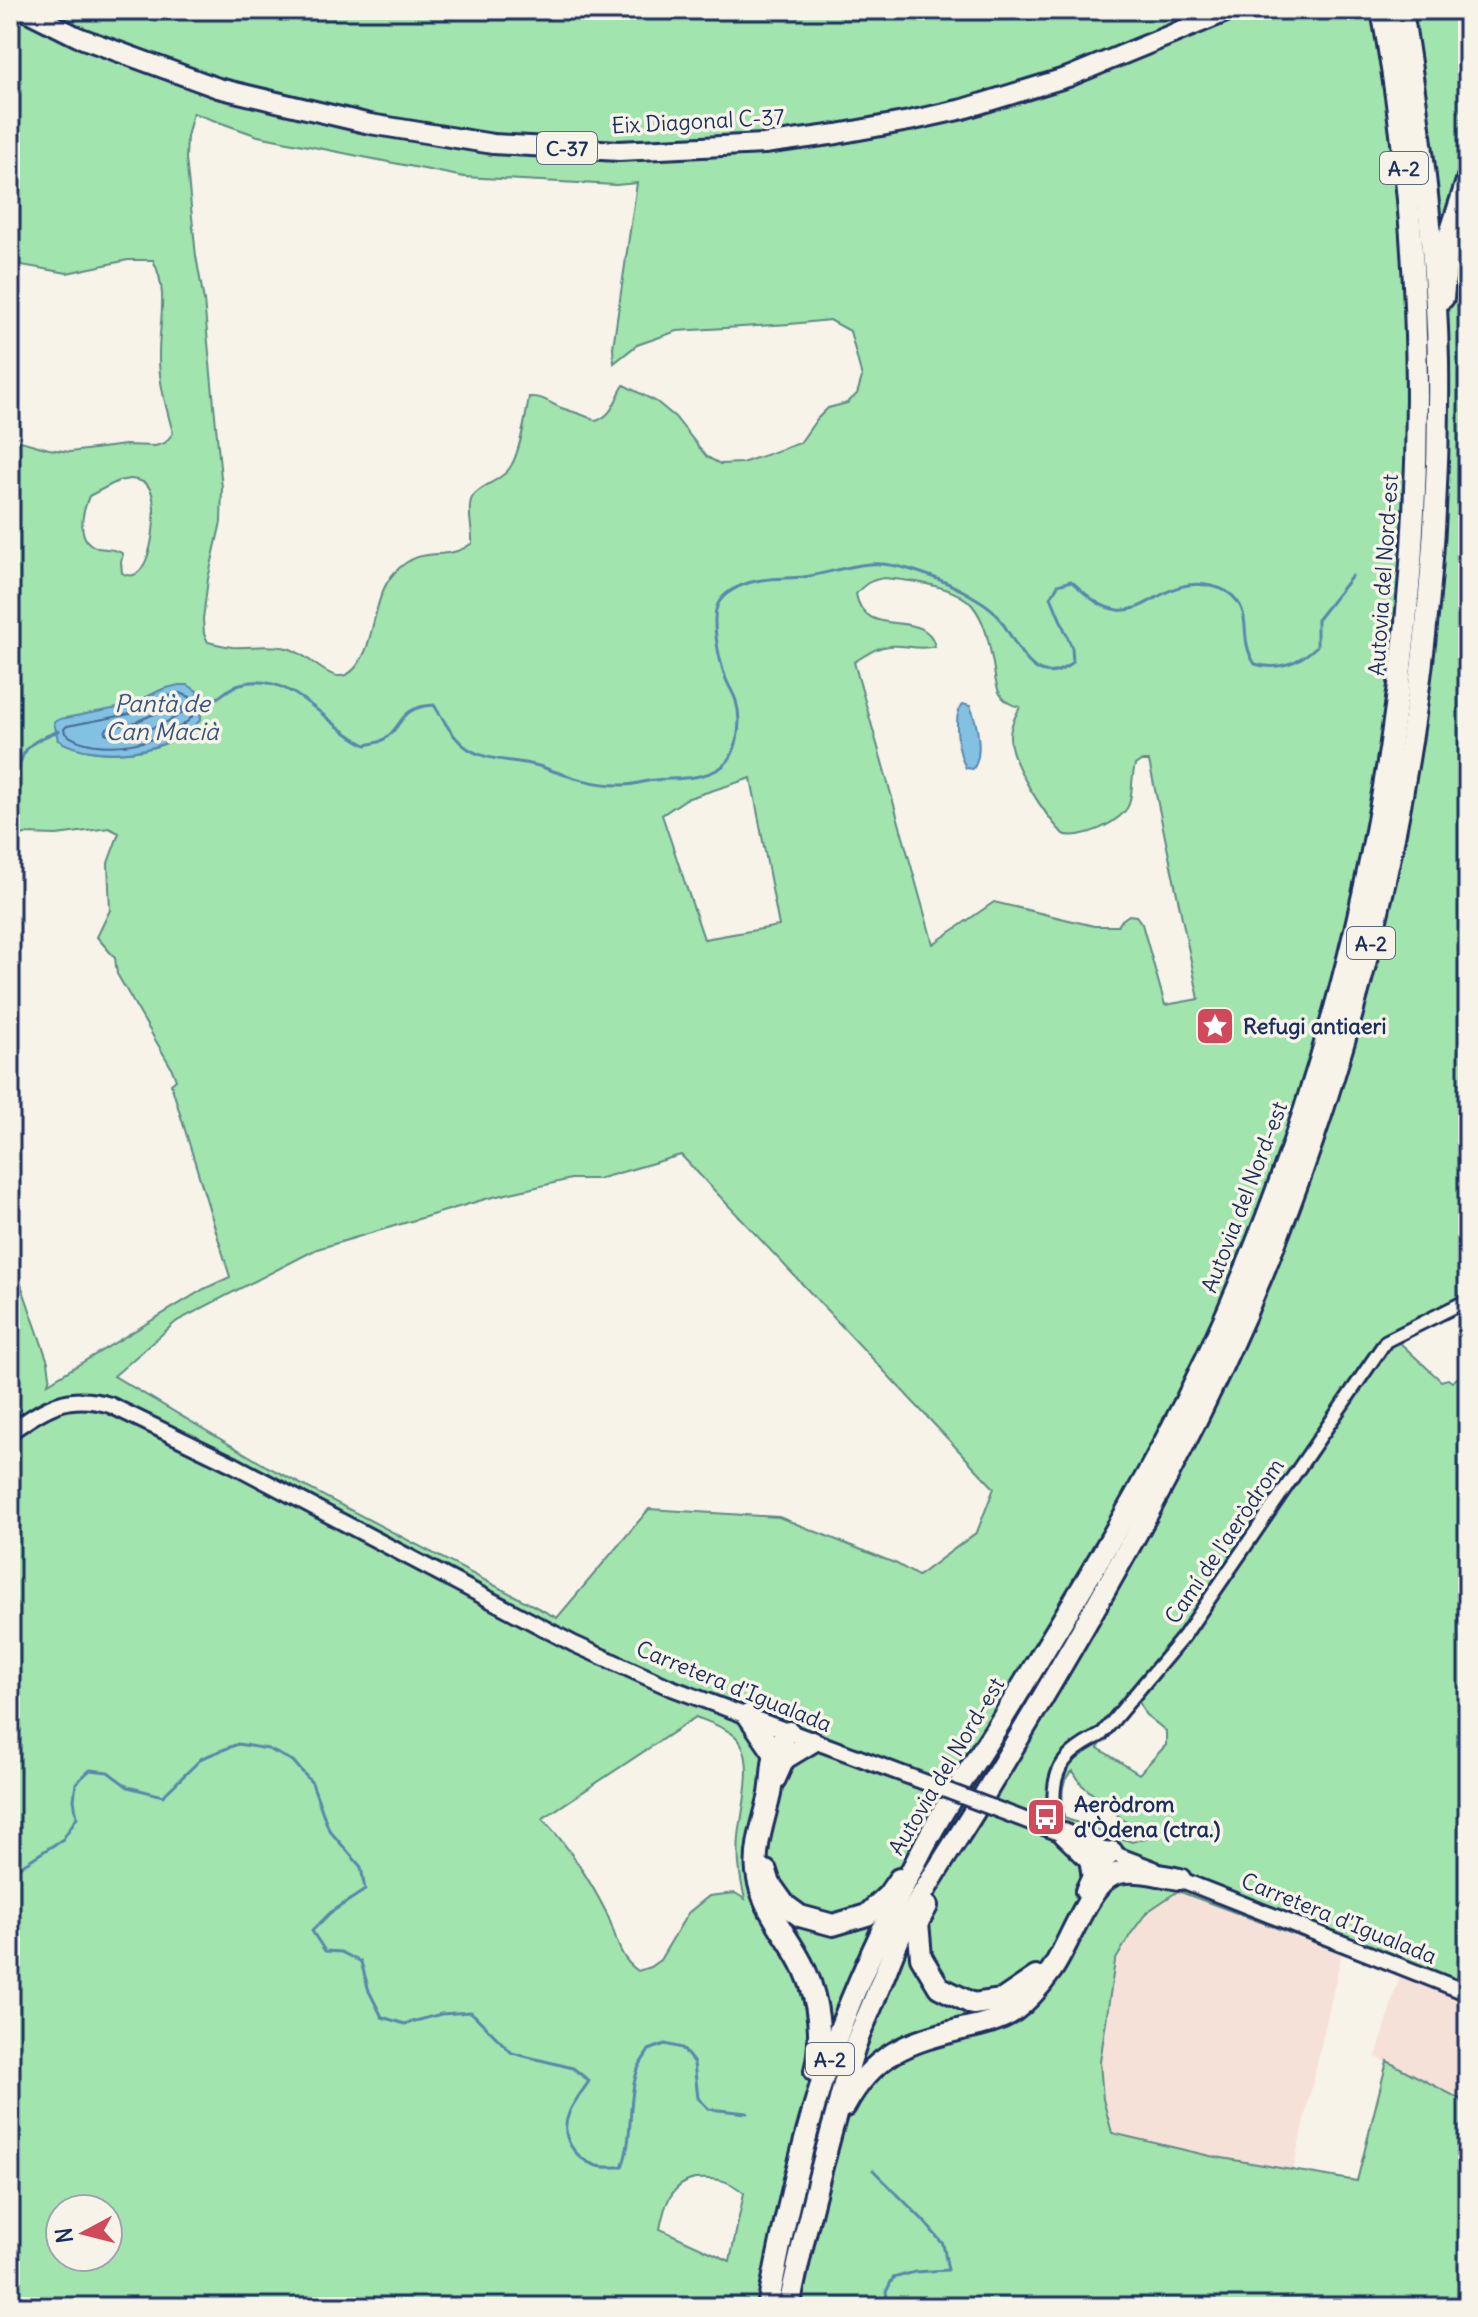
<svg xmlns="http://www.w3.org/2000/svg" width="1478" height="2317" font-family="Delius,sans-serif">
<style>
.built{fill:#f6e1d8}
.green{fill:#a2e4ad;stroke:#5e8a86;stroke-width:2;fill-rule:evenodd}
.water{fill:#83c1e3;stroke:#5987ae;stroke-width:2}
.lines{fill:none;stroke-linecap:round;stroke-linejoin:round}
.shore{stroke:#456993;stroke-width:2}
.stream{stroke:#5987ae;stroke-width:3}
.minor-casing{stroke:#1b2f5e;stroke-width:17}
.tertiary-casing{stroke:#1b2f5e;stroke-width:20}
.trunk-casing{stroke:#1b2f5e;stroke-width:24}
.motorway-casing{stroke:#1b2f5e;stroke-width:26}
.minor{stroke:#f7f3e8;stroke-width:11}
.tertiary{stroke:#f7f3e8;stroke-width:14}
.trunk{stroke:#f7f3e8;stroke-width:18}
.motorway{stroke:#f7f3e8;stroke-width:20}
.tertiary-bridge-casing{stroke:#1b2f5e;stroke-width:20;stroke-linecap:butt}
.tertiary-bridge{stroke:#f7f3e8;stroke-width:14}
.labels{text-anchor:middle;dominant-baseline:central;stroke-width:7;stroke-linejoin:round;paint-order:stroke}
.shield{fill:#f7f3e8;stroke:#5d6a87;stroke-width:2}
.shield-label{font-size:20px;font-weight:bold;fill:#1b2f5e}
.street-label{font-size:22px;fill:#1b2f5e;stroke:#f7f3e8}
.poi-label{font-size:22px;font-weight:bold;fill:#1b2f5e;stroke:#f7f3e8;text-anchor:start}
.water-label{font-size:24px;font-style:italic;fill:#35547f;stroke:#f7f3e8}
</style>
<rect width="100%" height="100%" fill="#f7f3e8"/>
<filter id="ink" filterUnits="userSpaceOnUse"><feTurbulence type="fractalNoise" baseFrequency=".0125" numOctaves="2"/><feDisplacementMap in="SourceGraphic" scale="16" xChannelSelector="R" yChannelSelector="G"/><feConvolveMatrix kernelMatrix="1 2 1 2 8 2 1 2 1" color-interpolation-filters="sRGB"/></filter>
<g filter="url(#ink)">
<g class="built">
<polygon points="1178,1891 1342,1952 1293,2170 1210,2156 1112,2133 1103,2099 1100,2062 1115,1961 1130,1935 1147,1912"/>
<polygon points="1400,1974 1468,2000 1468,2103 1376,2057"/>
</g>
<path class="green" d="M10,10H1468V1306L1398,1341L1441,1381L1448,1379L1452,1382L1468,1370V2000L1178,1891L1147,1912L1130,1935L1115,1961L1100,2062L1103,2099L1112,2133L1210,2156L1357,2181L1387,2061L1468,2103V2307H10V1253L48,1362L50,1376L48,1383L204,1289L230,1277L171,1084L176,1080L171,1067L117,974L115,958L97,937L110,910L108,863L119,833L109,828L57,835L25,834L10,838V438L49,449L70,452L125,445L155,446L165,443L173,433C167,410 159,383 159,359C158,325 170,293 153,260H128L67,273L10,263ZM193,113L258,136L464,177L616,185L637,183L613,347L614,363L637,345L677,331L790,324L830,320L850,331L862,377L857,394L847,403L828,408L817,419L800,443L742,463L720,464L707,457L675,417L657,402L624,385C614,400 614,415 596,421C584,414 572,412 559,407C548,402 542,396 529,397C526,415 520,455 509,469C500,482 475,487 471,500C467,513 473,530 472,543C445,564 424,542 395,572C378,590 376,617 369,640C366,652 356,675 341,676C325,677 305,652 287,648C269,644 250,648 232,647C224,646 216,644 208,642L204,634L203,619L208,579L221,522L222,488L204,301L196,256L186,158L187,137ZM130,479C140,480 147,482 151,491C159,508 152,591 122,573L121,562L123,554C115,548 107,550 98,548C75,541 82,513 89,496L118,481ZM884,578C908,580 956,586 972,605C986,622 989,644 993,664C995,674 995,685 1000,694C1004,701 1012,706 1020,707C1015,717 1010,726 1010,736C1009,762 1045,815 1063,834C1080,841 1123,822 1129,804C1133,792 1131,778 1135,765L1141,761H1149L1199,999L1165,1005L1142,924L1136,916L1129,915L1122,920L1118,926H1094L994,902L933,944L854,662C865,656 875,647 889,646C905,644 919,651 935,646C925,606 864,642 856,594C864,584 871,580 884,578ZM163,689L200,704L201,719C173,755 96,763 58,740ZM751,778L779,926L704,939L662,815L686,799ZM681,1155L994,1488L977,1532L918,1576L897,1564L779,1517L649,1509L557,1618L266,1466L114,1376L177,1321L317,1249L489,1198L571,1179H598ZM1137,1697L1145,1714L1166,1731V1745L1139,1774L1098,1748ZM696,1717C708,1722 725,1727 735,1736C758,1756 741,1811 739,1837C737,1858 740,1879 745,1899L735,1893L709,1896L688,1913L660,1960L650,1967L638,1971C616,1956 617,1934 606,1912C592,1884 565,1840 542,1819ZM1073,1771L1082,1785L1145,1838L1132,1842L1064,1818C1063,1802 1058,1781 1073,1771ZM695,2179C717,2178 727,2179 744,2193L730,2261L660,2229C664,2207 670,2184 695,2179ZM60,2209H108V2257H60Z"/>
<g class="water">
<path d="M179,685H188L197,691L201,719C173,754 96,763 58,740L54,722L60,719L128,706L163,689Z"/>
<path d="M963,704L970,706C977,722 984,754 973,769L966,768C958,754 952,714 963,704Z"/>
</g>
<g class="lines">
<g class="shore">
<path d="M180,693L190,697L192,717C168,743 95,758 65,733L64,729L67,726L130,714L165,697Z"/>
<path d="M178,704L182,707V713C166,725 123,741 105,733L107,728L133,723Z"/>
</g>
<g class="stream">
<path d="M196,705C202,704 208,702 214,700C223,695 230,687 240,684C292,670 325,726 366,745C366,745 378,742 379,742C404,730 396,707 434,705C442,717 448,730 458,740C479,764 514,758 542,767C569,777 596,786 625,785C635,785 644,781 655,780C675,778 701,780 720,768C739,756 742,721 736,701C734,694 729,687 726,679C720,663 709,618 719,602C723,596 731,590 738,587C758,577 781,579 803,577C825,574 847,566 869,564C900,562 945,580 972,596C980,601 990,606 996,614C1016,637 1032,697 1073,662L1072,648L1051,597L1058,585L1071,581C1086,594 1097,607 1118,610C1148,614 1168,576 1211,586C1221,588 1231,592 1237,601C1251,618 1239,640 1255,664C1279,671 1299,663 1317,646V620L1352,576"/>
<path d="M10,772L19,768C23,744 38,739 59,731"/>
<path d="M10,1873L63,1839L77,1817L74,1800L76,1783L90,1770L108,1772L128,1787L163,1796L202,1758L238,1744L268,1749L293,1761L312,1783L329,1830L361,1867L365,1890L330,1913L312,1931L325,1951L341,1952L361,1962L369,1991L382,2017L405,2024L441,2014L471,2012L512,2053L573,2068L589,2081C583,2091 573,2102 569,2113C559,2136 574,2159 597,2166C605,2168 614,2167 622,2167C634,2136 627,2103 637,2072C639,2064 645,2057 649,2050L665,2044L682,2048L694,2063L698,2098L709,2109L747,2113"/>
<polyline points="873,2170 923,2220 943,2244 948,2270 915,2272 893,2278 886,2292 889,2307"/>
</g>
<g class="minor-casing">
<path id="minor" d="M1056,1831C1051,1779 1051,1760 1101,1735L1184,1636L1386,1341L1468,1300"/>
</g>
<g class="tertiary-casing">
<g id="tertiary">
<path d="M10,1432C45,1408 67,1392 110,1405L234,1465L574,1644L669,1687L927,1783"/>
<polyline points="1012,1815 1154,1869"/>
<polyline points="1174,1877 1468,1993"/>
</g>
</g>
<g class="trunk-casing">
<polyline id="trunk" points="24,10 78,37 218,88 370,124 493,144 619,151 764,144 837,134 909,121 963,109 1068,77 1231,10"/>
</g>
<g class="motorway-casing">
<g id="motorway">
<polyline points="1443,298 1449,237 1468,178"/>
<polyline points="748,1715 774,1753"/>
<path d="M789,1732C769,1749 774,1770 770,1794C765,1818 754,1846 757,1872C761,1910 790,1936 805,1970C819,2001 823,2039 815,2071"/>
<polyline points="775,1779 784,1759 812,1742"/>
<polyline points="1064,1834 1090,1859 1093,1877"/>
<polyline points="766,1871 770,1884 785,1905 800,1916 833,1925 867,1915 888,1895 899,1879"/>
<polyline points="1086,1891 1100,1862 1112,1852"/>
<polyline points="927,1906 918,1922 921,1957 939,1987 973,2004 1002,2000 1036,1977"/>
<path d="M845,2106C873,2054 908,2042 962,2029C980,2025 999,2021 1014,2011C1029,2000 1041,1985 1051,1971C1069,1947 1089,1879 1119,1873C1138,1869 1161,1876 1180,1879"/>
<path d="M768,2307C782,2231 799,2155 822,2081C846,2002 886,1919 924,1846C946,1803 975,1762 1001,1721C1056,1631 1112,1541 1162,1447C1390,1019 1470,486 1382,10"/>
<path d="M789,2307C801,2247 816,2188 832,2129C840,2102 846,2073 855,2046C862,2027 871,2009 878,1990C888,1968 895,1944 907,1922C929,1879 958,1839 983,1797C1046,1693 1109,1587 1166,1479C1347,1138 1443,749 1438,362C1436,245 1420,126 1402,10"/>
</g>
</g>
<use href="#minor" class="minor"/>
<use href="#tertiary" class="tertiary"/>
<use href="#trunk" class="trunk"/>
<use href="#motorway" class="motorway"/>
<g class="tertiary-bridge-casing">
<polyline id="tertiary-bridge" points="927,1783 1012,1815"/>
</g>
<use href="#tertiary-bridge" class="tertiary-bridge"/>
</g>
</g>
<defs>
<g id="sight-square" transform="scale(2)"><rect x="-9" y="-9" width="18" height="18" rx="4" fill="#d1495b" stroke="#f7f3e8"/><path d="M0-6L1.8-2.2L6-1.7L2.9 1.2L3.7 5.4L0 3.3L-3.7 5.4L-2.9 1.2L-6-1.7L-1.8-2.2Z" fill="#fff"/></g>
<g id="bus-square" transform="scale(2)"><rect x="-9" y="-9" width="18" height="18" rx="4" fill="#d1495b" stroke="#f7f3e8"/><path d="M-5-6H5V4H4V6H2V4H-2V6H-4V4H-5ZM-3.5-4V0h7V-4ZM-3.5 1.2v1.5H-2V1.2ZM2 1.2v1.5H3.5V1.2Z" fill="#fff"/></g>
</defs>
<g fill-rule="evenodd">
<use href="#sight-square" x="1215" y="1026"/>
<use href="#bus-square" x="1046" y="1817"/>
</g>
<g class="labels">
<g class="shield">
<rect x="537" y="132" width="60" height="32" rx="6"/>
<rect x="1380" y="152" width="48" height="32" rx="6"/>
<rect x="1347" y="927" width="48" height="32" rx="6"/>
<rect x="806" y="2043" width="48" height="32" rx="6"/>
</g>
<g class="shield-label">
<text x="567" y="148">C-37</text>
<text x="1404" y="168">A-2</text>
<text x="1371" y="943">A-2</text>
<text x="830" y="2059">A-2</text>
</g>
<g class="street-label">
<text transform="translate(698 121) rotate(-3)">Eix Diagonal C-37</text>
<text transform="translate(1383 575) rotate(-86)">Autovia del Nord-est</text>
<text transform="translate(1244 1197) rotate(-69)">Autovia del Nord-est</text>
<text transform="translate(1224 1541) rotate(-56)">Camí de l'aeròdrom</text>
<text transform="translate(734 1686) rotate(22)">Carretera d'Igualada</text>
<text transform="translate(946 1766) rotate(-59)">Autovia del Nord-est</text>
<text transform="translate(1339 1918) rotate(22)">Carretera d'Igualada</text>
</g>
<g class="poi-label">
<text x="1243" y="1026">Refugi antiaeri</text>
<text x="1074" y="1804">Aeròdrom<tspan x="1074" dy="25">d'Òdena (ctra.)</tspan></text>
</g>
<g class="water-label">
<text x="162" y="703">Pantà de<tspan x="162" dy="28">Can Macià</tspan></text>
</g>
</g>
<rect width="1478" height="2317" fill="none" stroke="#f7f3e8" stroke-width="40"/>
<rect x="20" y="20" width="1438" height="2277" fill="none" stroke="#1b2f5e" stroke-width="3" filter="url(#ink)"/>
<g transform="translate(84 2233) rotate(263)"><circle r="38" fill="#f7f3e8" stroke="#9fa5b1" stroke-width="2"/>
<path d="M0-6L14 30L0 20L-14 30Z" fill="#d1495b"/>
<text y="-12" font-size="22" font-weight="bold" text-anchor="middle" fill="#1b2f5e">N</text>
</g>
</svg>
